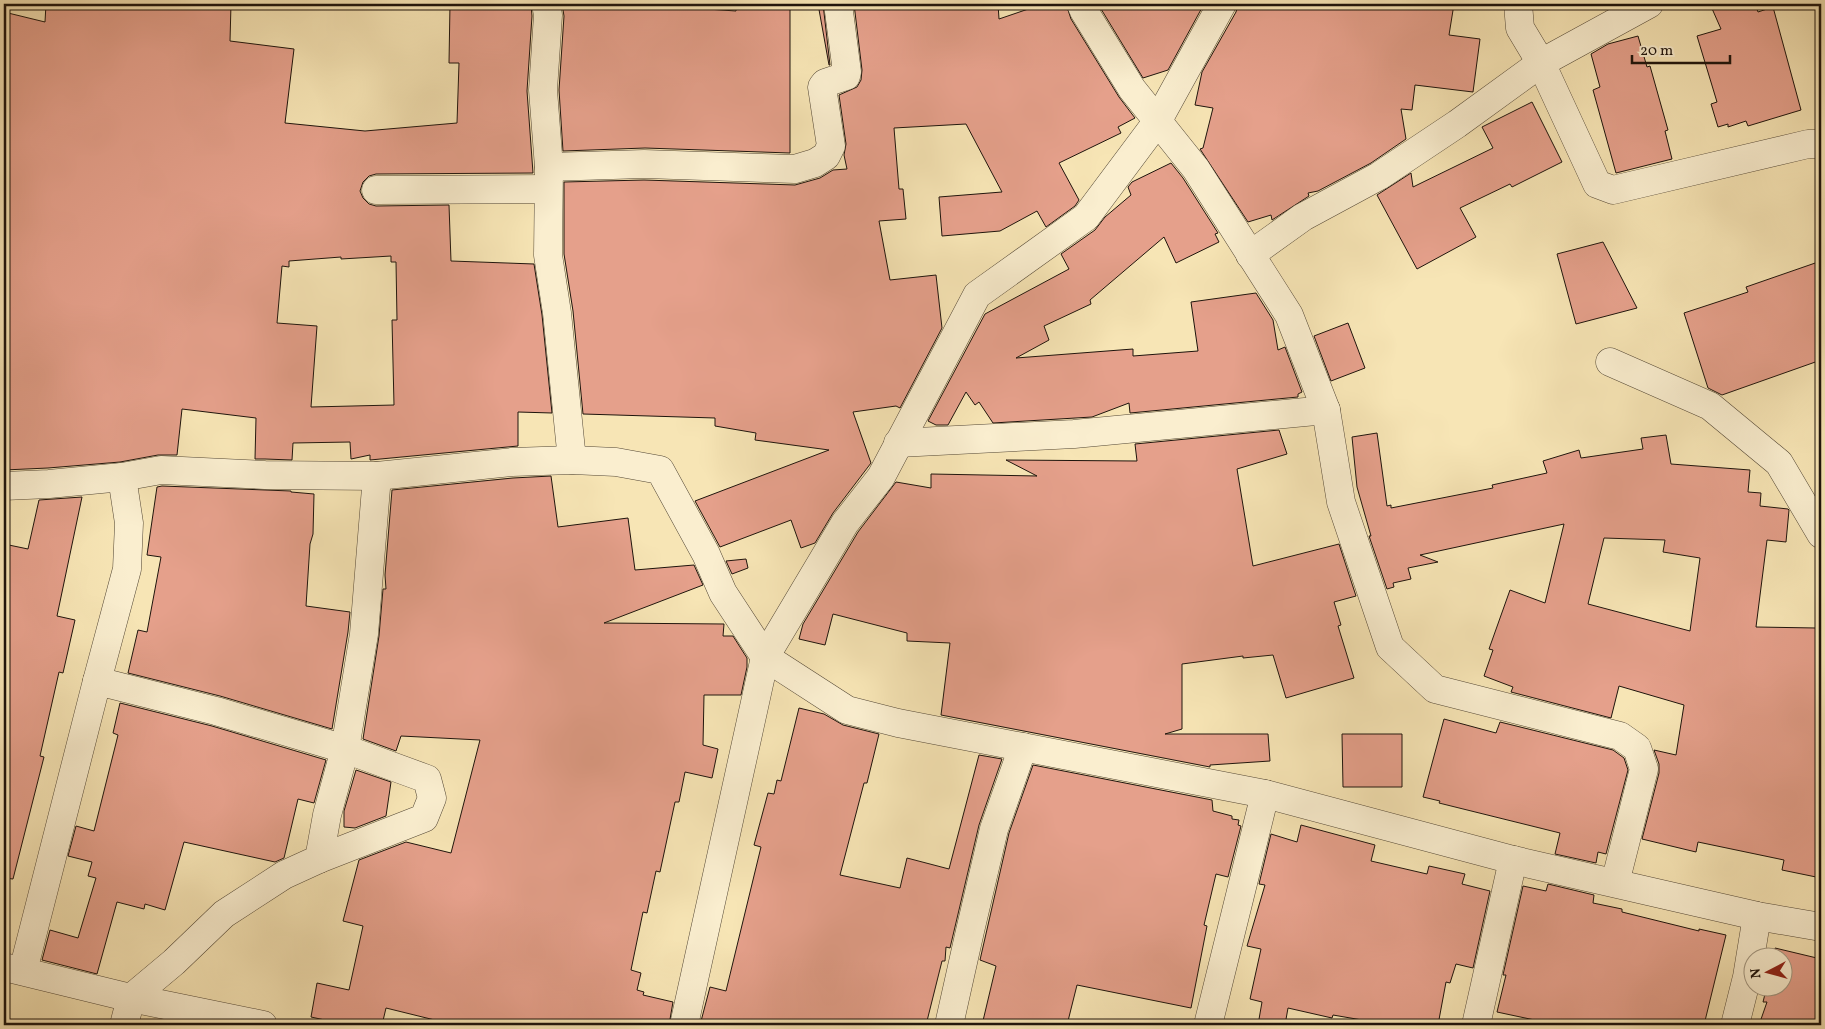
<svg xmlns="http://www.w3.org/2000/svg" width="1825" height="1029" font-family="Vollkorn,serif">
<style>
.building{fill:#e5a08b;stroke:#1e140c;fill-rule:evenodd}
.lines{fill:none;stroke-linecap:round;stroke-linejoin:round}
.minor-casing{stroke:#544836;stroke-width:29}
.minor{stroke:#faeecf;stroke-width:28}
</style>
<rect width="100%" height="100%" fill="#f7e5b5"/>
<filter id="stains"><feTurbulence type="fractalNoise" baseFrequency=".004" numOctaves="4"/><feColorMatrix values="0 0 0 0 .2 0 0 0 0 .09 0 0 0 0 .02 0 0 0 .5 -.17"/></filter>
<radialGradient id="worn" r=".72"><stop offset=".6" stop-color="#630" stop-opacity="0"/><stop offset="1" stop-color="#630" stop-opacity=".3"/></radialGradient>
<g class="building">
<path d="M46,4H231L230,41L294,49L285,123L365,131L457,123L459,63H449L450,4H531L532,16L527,91L533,173L376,174L369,176L363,182L360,191L363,198L369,204L376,206L449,205L451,261L534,264L542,315L552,413L518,412V446L370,460V455L351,459L350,442L293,443L292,460L265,459H255L256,418L182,409L177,455H158L120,462L48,468L4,470V12L45,22ZM391,256V262H396L397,320H392L394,405L311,407L317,326L277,323L282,266L289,267V261L341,257V259Z"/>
<polygon points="562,4 664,4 664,6 736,11 736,4 790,4 790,153 645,148 563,151 559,90 564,16"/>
<polygon points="818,4 823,4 830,65 829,65"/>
<polygon points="854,4 998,4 999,19 1043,4 1066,4 1071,19 1119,97 1135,118 1118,127 1121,133 1059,163 1079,200 1075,206 1046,227 1037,211 1000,231 942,236 939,197 1002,192 966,124 894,128 899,189 903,189 906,219 879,221 890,280 936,275 942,328 900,408 896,406 853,412 871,463 833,513 815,543 801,548 791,520 720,547 695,501 829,450 755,440 756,433 715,426 715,418 583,414 573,311 564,254 564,182 644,180 795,185 820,178 833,170 847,169 844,155 846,144 839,95 857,87 861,80 862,70"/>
<polygon points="1098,4 1204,4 1168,70 1143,78"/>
<polygon points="1238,4 1454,4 1449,35 1480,39 1473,92 1415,85 1412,110 1401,109 1406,139 1371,163 1318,191 1308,193 1309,196 1272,220 1271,215 1248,222 1200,149 1203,148 1213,108 1195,105 1202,72 1236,12"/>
<polygon points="1710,4 1755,4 1758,12 1773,7 1801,110 1748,126 1746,121 1728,127 1728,124 1718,127 1711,104 1717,102 1697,36 1721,29"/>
<polygon points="1638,36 1647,67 1650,66 1668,130 1665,131 1672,159 1616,173 1593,90 1600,87 1591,54 1608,44"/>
<polygon points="1532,102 1562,162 1512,187 1510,184 1460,208 1476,237 1417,269 1377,195 1411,173 1413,187 1493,148 1482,127"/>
<polygon points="1171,163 1183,178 1218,233 1215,234 1219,242 1176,263 1164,237 1090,300 1091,304 1044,326 1049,340 1016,358 1133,349 1133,356 1198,351 1191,302 1256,293 1273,320 1278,350 1285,347 1302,392 1298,394 1298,397 1130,413 1129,403 1092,417 993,423 979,402 975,405 966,392 948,425 936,425 928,421 985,314 1069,269 1061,254 1095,230 1105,217 1131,195 1128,187 1132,182"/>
<polygon points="1603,242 1637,308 1576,324 1557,254"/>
<polygon points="1821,261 1821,360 1722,395 1708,388 1684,313 1748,292 1746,287"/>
<polygon points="1348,323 1365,368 1331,381 1314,336"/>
<polygon points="1279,430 1287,454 1237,469 1253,566 1339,544 1356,596 1334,602 1341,625 1338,626 1354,678 1286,698 1273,655 1243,658 1243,656 1182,664 1182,729 1165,734 1268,734 1270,761 1210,765 1210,767 941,715 950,643 907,641 907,633 833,614 825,645 799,639 803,624 858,532 896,482 931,488 931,474 1037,476 1006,460 1137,461 1135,444"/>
<path d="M1377,433L1387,506L1391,505V508L1493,488L1492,485L1547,473L1543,461L1579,450L1581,458L1643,449L1641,438L1666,435L1671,464L1750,470L1748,492L1761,493L1760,506L1788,509L1789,510L1786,542L1767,540L1756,627L1816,628V630H1821V878L1782,870L1784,860L1698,842L1696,852L1642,839L1659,773V764L1654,750L1676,755L1684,705L1619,686L1611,718L1511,692L1513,687L1484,676L1493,650L1489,649L1510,590L1545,603L1564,524L1420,555L1438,562L1408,568L1411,579L1393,583L1394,587L1387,589L1369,536H1371L1357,487L1352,437ZM1604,538L1665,540L1663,552L1700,558L1690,631L1588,604Z"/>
<polygon points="551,476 558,527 628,518 635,570 694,565 703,585 604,623 724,624 723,636 733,636 747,658 747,667 741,695 704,695 703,745 718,749 712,778 685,772 679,802 675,802 660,872 656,871 647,913 643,912 631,970 641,973 637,990 644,992 643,995 673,1002 669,1025 455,1025 386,1008 382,1025 348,1025 311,1017 317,983 349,990 363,926 343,921 359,860 406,842 451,853 480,740 401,736 396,751 363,739 379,636 383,589 386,589 385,575 392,490 513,478"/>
<polygon points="162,486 291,491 291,492 314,494 313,534 310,544 306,606 350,612 348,632 332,729 220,696 128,673 138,630 147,632 161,557 147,555 157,487"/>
<polygon points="82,497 57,616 75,620 63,673 59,672 40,756 44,757 13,879 4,878 4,544 28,549 39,500"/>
<polygon points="746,559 748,568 732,574 726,561"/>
<polygon points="120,703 212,726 326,760 314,803 298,799 284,858 275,862 184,842 165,910 145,904 144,909 117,902 97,974 42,960 50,930 78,938 96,878 88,876 92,862 68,856 76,826 94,831 118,735 113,733"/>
<polygon points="799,708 824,714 843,725 879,734 867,783 864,783 840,875 900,888 907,858 949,869 979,755 1002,759 979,825 950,948 946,947 945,961 942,961 926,1025 700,1025 710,987 726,991 761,847 754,845 768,793 774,794 777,780 781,781"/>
<polygon points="1444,719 1496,733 1500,722 1613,750 1624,758 1628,770 1606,854 1598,852 1596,863 1555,854 1560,833 1439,803 1440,801 1423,797"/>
<polygon points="1342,734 1402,734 1402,787 1343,787"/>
<polygon points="1033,765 1212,800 1213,811 1232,816 1232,819 1239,820 1238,825 1241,826 1228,877 1216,874 1204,925 1207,926 1191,1008 1077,985 1067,1025 982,1025 996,966 980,960 1009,833"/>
<polygon points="356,770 391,782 386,816 355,828 344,827 344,811"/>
<polygon points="1301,825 1375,845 1371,861 1427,874 1429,866 1465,874 1462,884 1490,891 1473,968 1456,964 1450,983 1446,982 1438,1025 1391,1025 1333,1015 1332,1018 1288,1008 1285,1025 1258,1025 1262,1002 1250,999 1261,949 1247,946 1265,885 1259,884 1271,834 1297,842"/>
<polygon points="1548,884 1594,895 1593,903 1622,909 1622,912 1699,931 1699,929 1726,935 1704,1025 1558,1025 1497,1012 1506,975 1503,975 1523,886 1546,891"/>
<polygon points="1775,948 1821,959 1821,1025 1759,1025 1767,1002 1763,1002 1767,986 1782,986 1782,956 1774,956"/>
</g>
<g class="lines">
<g class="minor-casing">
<g id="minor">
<polyline points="546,4 548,15 543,90 549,167 548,255 557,313 572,460"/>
<polyline points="1081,4 1084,11 1132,89 1196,169 1289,315 1326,410 1341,502 1390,647 1435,689 1620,736 1637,748 1644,769 1615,883"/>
<polyline points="1518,4 1520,28 1541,63 1597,184 1613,190 1808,144 1821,144"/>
<polyline points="549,167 644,164 795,169 815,163 826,156 831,146 822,87 825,83 846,76 847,72 838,4"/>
<polyline points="376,190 548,189"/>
<polyline points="1250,255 1303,217 1379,176 1457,124 1541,63 1649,4"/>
<polyline points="1610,362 1710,406 1779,463 1821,534"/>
<polyline points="898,443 1074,434 1326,410"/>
<polyline points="4,486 49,484 122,477 161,470 265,475 377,476 512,462 572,460 616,462 660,470 706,554 723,593 765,657 847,710 898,723 1265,794 1513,860 1757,916 1821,927"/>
<polyline points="97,681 216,711 345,749 427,779 432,798 424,818 319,859"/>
<polyline points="4,967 131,998 263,1025"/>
<polyline points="23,971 97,681 127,569 129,523 122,477"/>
<polyline points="124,1025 131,998 174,962 224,914 284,875 319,859 327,815 345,749 364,634 377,476"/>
<polyline points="684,1025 765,657 845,523 881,477 977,295 1086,217 1157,122 1222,4"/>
<polyline points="949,1025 970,931 994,829 1023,747"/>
<polyline points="1208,1025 1265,794"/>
<polyline points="1476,1025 1513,860"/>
<polyline points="1735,1025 1747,977 1757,916"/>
</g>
</g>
<use href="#minor" class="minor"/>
</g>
<rect width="1825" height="1029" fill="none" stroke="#f7e5b5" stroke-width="20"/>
<rect x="5" y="5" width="1815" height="1019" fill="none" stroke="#1e140c" stroke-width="2.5"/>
<rect x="10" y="10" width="1805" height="1009" fill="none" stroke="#1e140c"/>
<g transform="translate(1768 972) rotate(264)"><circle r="24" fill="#faeecf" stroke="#a29781"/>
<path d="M0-4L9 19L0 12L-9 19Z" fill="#8f2418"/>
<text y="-8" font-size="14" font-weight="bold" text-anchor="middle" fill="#1e140c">N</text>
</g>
<path d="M1632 55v8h98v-8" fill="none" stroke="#1e140c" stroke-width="2.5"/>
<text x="1640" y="55" font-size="15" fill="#1e140c" stroke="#faeecf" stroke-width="4" paint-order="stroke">20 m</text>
<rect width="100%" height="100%" filter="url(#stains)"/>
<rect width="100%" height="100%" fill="url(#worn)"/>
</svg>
